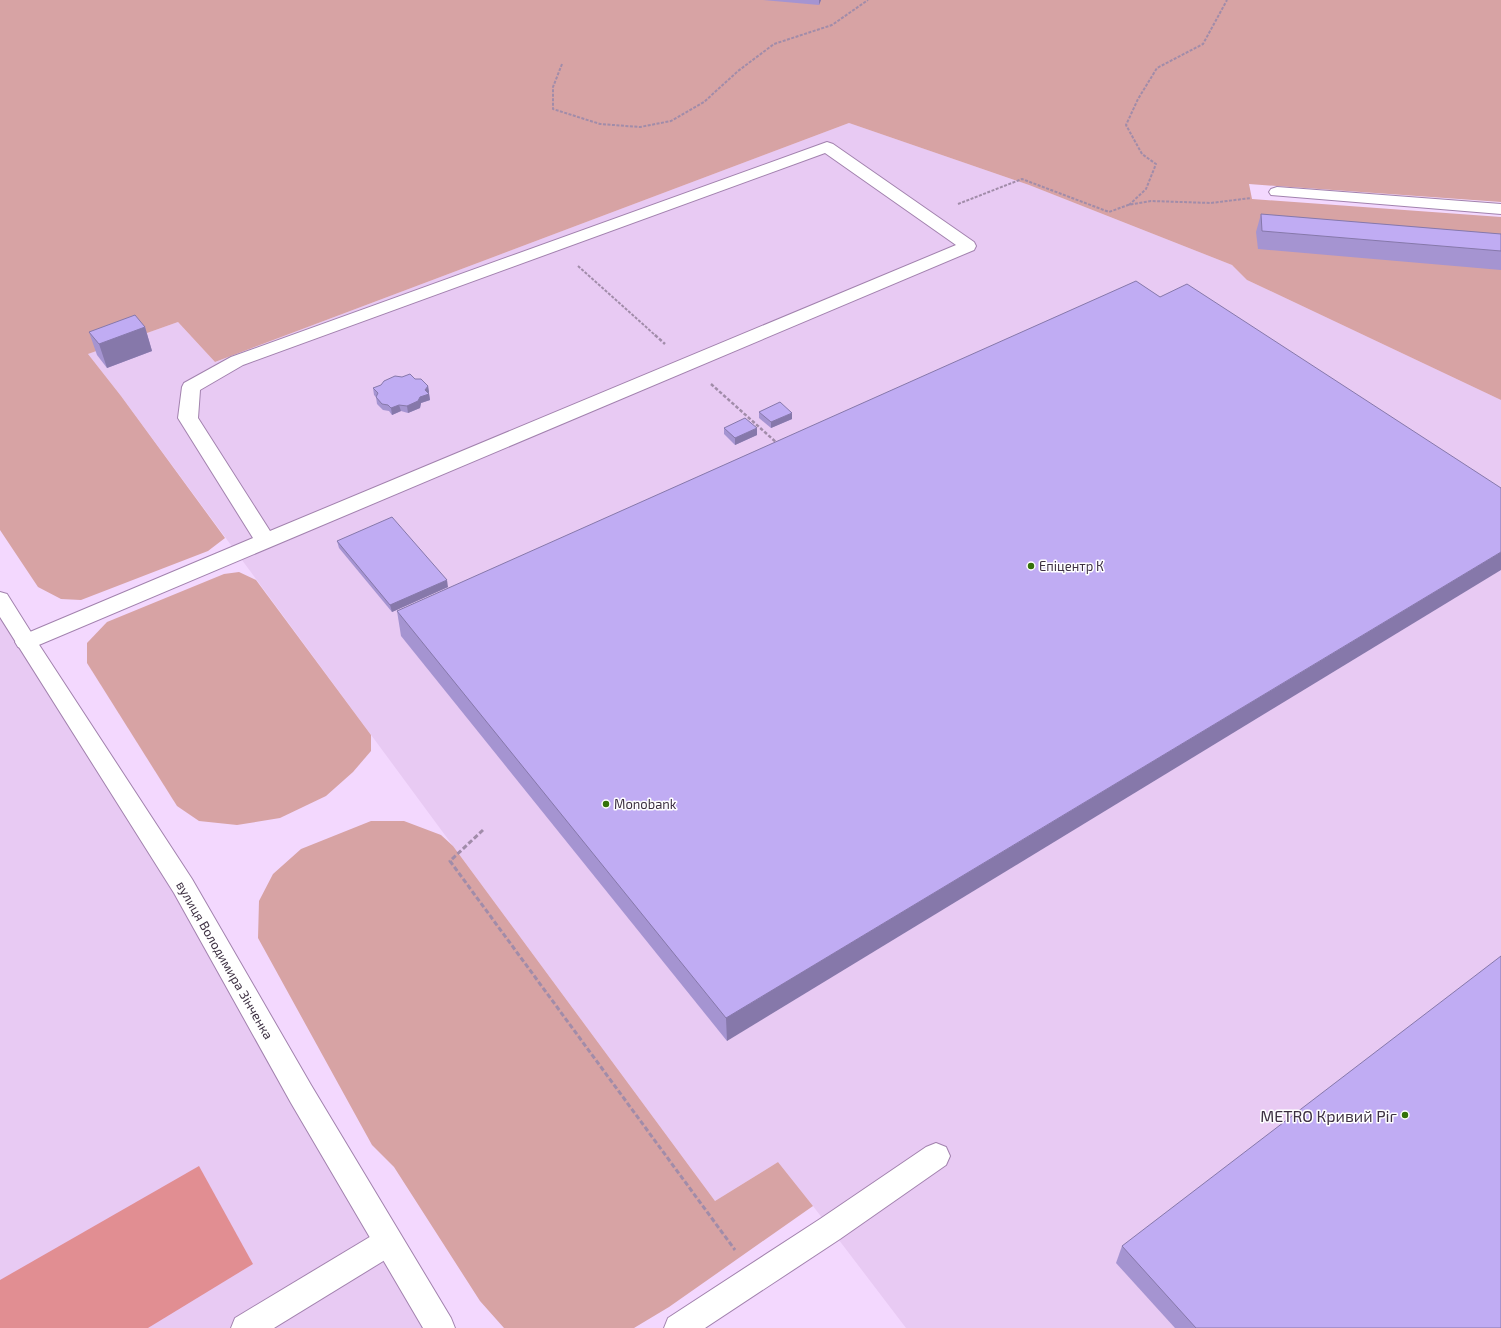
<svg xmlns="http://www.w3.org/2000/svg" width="1501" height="1328" font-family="'Exo 2',sans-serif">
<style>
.built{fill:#e8caf3}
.green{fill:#d7a3a4}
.forest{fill:#e18e92}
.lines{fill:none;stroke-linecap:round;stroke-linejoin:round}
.lane-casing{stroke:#a282ae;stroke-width:2}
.secondary-casing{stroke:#a282ae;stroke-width:2}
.path-far2{stroke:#a18ca9;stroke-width:2;stroke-dasharray:3 1.5;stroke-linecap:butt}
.path-far1{stroke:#a18ca9;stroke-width:2.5;stroke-dasharray:3.5 2;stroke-linecap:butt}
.path{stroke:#a18ca9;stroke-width:3;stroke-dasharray:5 2.5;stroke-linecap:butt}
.lane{fill:#fff;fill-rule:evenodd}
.secondary{fill:#fff;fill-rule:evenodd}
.wall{fill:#a594d1}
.shaded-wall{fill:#8678aa}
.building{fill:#c0acf3;stroke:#8678aa}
.poi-dot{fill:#347209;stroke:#fff;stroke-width:1.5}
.labels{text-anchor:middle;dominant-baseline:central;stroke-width:3;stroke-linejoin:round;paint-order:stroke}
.poi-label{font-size:13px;fill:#3d3042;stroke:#fff;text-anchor:start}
.street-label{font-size:13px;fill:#3d3042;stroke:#fff}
.near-poi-label{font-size:16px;fill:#3d3042;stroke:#fff;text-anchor:end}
</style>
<rect width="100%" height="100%" fill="#f3d8fe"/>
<g class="built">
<polygon points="849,123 1029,185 1232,265 1247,280 1501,400 1501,1328 906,1328 813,1206 778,1162 715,1201 121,396 88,354 178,322 215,362"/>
<polygon points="0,599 440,1328 0,1328"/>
</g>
<g class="green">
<polygon points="0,0 1501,0 1501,202 1249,184 1252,199 1501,217 1501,400 1247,280 1232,265 1029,185 849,123 215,362 178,322 88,354 121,396 225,538 208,551 81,600 61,599 38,587 0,530"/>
<polygon points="239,572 256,580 371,735 371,751 353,772 326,796 280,818 237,825 199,821 177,806 87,663 87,643 107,622 224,574"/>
<polygon points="371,821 404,821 441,835 453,846 715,1201 778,1162 813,1206 669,1307 634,1328 504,1328 480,1301 394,1167 372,1145 258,938 259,901 273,874 301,849"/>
</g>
<polygon class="forest" points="199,1166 253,1264 148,1328 0,1328 0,1280"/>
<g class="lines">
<g class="lane-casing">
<g id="lane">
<path d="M827,142L833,144L974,242L976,246L974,250L34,647L26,650L18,647L15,642L18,637L253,538L178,418L182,387L184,383L231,357ZM825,153L956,245L270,531L198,418L200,390L243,365Z"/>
<polygon points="1277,187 1501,204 1501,214 1271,195 1269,192 1271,189"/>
<polygon points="936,1143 946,1147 950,1156 946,1165 840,1239 705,1328 664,1328 668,1318 820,1219 926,1147"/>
<polygon points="388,1228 398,1232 403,1242 398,1252 274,1328 231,1328 235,1318 378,1232"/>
</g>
</g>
<g class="secondary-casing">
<polygon id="secondary" points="0,592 7,594 34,637 192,879 311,1085 451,1318 455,1328 423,1328 291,1103 174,893 0,617"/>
</g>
<g class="path-far2">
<polyline points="562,64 553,87 553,109 600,124 640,127 671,121 704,102 738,71 774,44 832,25 868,0"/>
<polyline points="958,204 1022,179 1109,212 1128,205 1151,201 1211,203 1251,198"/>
<polyline points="1129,205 1146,189 1156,164 1142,154 1126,125 1138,99 1157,68 1203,44 1227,0"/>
<polyline points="578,266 656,336"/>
</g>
<g class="path-far1">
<polyline points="655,335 665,344"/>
<polyline points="711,384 777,443"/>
</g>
<polyline class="path" points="483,830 450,861 735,1250"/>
<use href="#lane" class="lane"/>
<use href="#secondary" class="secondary"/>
</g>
<g class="wall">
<polygon points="763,0 821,0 819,5"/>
<polygon points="1261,214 1501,234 1501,270 1258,249 1256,232"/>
<polygon points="1160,297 727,1041 401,636 397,611"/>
<polygon points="145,327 152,351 107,368 97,355 89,332"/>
<polygon points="415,379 428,386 430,400 421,403 420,408 408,413 401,411 392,415 389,411 383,410 377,404 376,397 374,395 373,388"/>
<polygon points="759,412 792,419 771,428 759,418"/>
<polygon points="724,428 757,435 735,445 724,434"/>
<polygon points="337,541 448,587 392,612 339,548"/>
<polygon points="1122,1246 1501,1328 1175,1328 1116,1263"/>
</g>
<g class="shaded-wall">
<polygon points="819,0 821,0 819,5"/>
<polygon points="145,327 152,351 107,368 99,344"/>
<polygon points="428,386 429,392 428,394 429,394 430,400 421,403 420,408 408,413 407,406 420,397"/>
<polygon points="399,405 401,411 392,415 391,408"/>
<polygon points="792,413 792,419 771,428 771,422"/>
<polygon points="757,428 757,435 735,445 735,438"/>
<polygon points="1501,552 1501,570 727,1041 726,1018"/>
<polygon points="447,580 448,587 392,612 390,605"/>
</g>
<g class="building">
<polygon points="1261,214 1501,234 1501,251 1262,231"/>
<polygon points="1136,281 1160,297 1187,284 1501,488 1501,552 726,1018 397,611"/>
<polygon points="135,315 145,327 99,344 89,332"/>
<polygon points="410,374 415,379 421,379 428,386 425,390 429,394 420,397 418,401 407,406 399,405 391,408 388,405 382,404 376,397 378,393 373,388 381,385 384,381 395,376 402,377"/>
<polygon points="780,402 792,413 771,422 759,412"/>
<polygon points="745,418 757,428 735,438 724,428"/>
<polygon points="392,517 447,580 390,605 337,541"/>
<polygon points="1501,956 1501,1328 1196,1328 1122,1246"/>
</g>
<g class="poi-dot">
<circle cx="1031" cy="566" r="4"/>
<circle cx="606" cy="804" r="4"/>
<circle cx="1405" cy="1115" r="4"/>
</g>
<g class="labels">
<g class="poi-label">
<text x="1039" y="566">Епіцентр К</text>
<text x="614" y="804">Monobank</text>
</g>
<g class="street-label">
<text transform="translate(225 960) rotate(60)">вулиця Володимира Зінченка</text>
</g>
<g class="near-poi-label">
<text x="1397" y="1115">METRO Кривий Ріг</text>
</g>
</g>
</svg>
